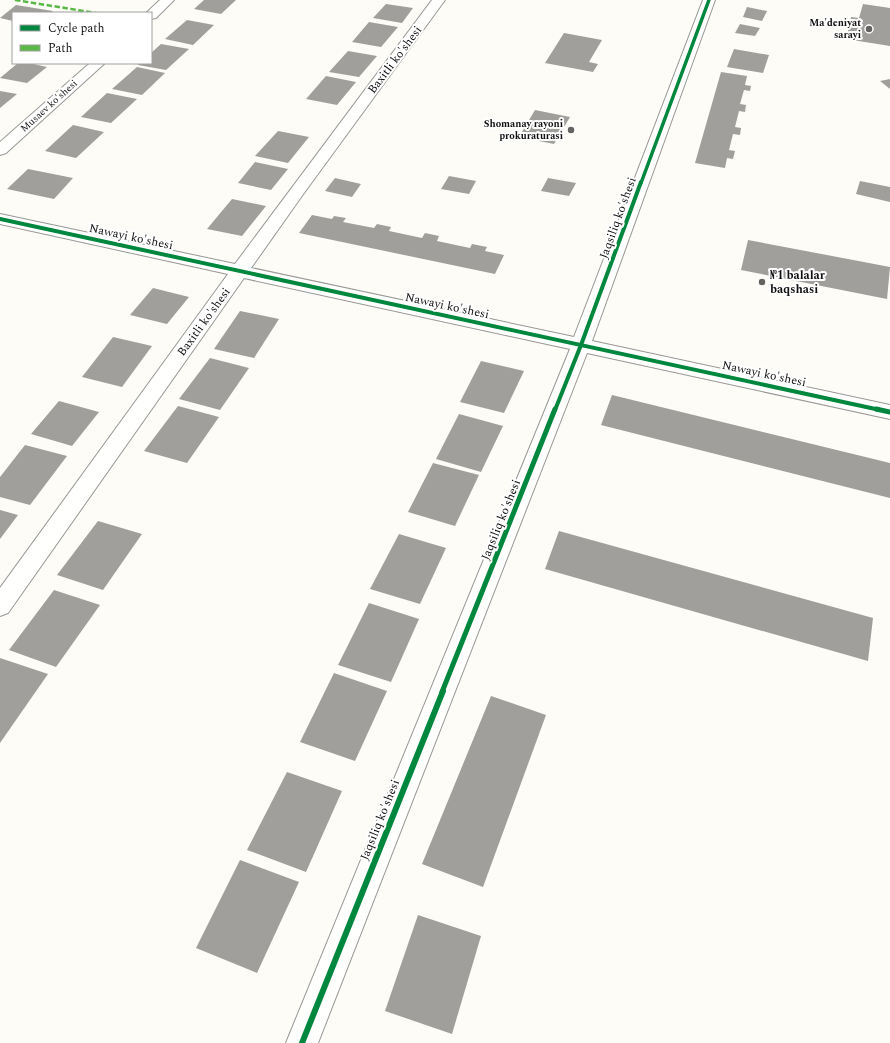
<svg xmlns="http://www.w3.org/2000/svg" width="890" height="1043" font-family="Spectral,serif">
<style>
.building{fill:#a19f9c}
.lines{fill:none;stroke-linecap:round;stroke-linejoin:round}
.minor-casing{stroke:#979795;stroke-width:2}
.minor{fill:#fffffe;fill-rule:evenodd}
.quiet{stroke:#58b947;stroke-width:2.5;stroke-dasharray:5.5 2.5;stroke-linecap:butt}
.cycleway-far3-casing{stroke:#fff;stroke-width:5}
.cycleway-far2-casing{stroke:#fff;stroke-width:6}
.cycleway-far1-casing{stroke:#fff;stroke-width:8}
.cycleway-casing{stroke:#fff;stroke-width:9}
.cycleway-far3{stroke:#00873e;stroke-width:3.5}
.cycleway-far2{stroke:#00873e;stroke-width:4}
.cycleway-far1{stroke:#00873e;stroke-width:5}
.cycleway{stroke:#00873e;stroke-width:6}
.poi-dot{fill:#646362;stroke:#fff;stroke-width:1.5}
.labels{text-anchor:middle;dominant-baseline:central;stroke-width:4;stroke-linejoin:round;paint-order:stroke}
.far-poi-label{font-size:10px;font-weight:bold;fill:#111;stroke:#fff;text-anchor:end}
.far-street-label{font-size:10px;fill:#111;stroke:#fff}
.street-label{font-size:12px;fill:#111;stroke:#fff}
.poi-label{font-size:12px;font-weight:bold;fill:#111;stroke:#fff;text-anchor:start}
</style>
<rect width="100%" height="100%" fill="#fdfcf7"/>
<g class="building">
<polygon points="204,0 236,0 221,14 194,9"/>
<polygon points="386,4 413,8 402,23 373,18"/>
<polygon points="863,4 890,8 890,46 846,39 851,17 859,18"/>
<polygon points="16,5 53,11 50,13 13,13 13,21 0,18"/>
<polygon points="747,7 767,11 762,21 743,17"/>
<polygon points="187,20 214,25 193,45 165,39"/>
<polygon points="369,22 398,27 381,47 352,42"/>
<polygon points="740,24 760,28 755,36 735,33"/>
<polygon points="564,33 602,40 589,62 598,64 593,72 545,63"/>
<polygon points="161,44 189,49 166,70 138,65 139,63 151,63 151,53"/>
<polygon points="734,49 769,55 763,73 727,67"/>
<polygon points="348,51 377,56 359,77 329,72"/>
<polygon points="18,63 29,63 47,67 27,83 0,78"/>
<polygon points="137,67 165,73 142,95 112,89"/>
<polygon points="721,72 747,76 745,85 751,86 750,91 744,90 740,104 746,105 745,112 739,111 735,127 741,128 740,135 733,134 729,150 735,151 733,159 727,158 725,168 695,163"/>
<polygon points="326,76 356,82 337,105 306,99"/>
<polygon points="890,79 890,89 880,81"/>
<polygon points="0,91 17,94 0,108"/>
<polygon points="107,93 137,99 111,123 81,117"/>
<polygon points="535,110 570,117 554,144 519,137"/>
<polygon points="73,125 104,132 76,158 45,151"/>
<polygon points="278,131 309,137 288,163 255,156"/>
<polygon points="255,162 288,169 271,190 238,183"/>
<polygon points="28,169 73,178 54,199 7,189"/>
<polygon points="449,176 476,181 469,194 441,189"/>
<polygon points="335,178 361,184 352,197 325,191"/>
<polygon points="548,178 576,183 569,196 541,191"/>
<polygon points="860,181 890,187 890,202 856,194"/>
<polygon points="232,199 266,206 242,236 207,229"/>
<polygon points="312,215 332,219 334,216 346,218 343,222 374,228 377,224 391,227 389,231 422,238 425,233 439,236 437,241 470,248 472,244 487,247 485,251 504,255 495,274 299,233"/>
<polygon points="748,240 890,267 887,299 741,270"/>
<polygon points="153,288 189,297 167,324 130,315"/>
<polygon points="240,311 279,319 254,358 214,349"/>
<polygon points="113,337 152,346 122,387 82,377"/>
<polygon points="210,358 249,368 220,410 179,399"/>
<polygon points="481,361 524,371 504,413 460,402"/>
<polygon points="612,395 890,463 890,498 601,425"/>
<polygon points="59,401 99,412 72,446 31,434"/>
<polygon points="178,406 219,417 187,463 144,451"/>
<polygon points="459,414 503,426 481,472 436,459"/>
<polygon points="25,445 67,456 30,505 0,497 0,477"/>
<polygon points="433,463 479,475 455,526 408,512"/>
<polygon points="0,510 18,515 0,539"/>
<polygon points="98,521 142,534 103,590 57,575"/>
<polygon points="559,531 873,618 868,661 545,569"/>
<polygon points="399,534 446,548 420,604 370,589"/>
<polygon points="54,590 100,605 56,667 9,650"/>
<polygon points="369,603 419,619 391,682 338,665"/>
<polygon points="0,658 48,674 0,743"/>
<polygon points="334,673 387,691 355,761 300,742"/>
<polygon points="491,696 546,715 483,887 422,864"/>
<polygon points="287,772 342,791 306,872 247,850"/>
<polygon points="240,860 299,882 257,973 196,948"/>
<polygon points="418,915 481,936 452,1034 385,1011"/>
</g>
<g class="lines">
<g class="minor-casing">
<g id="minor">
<polygon points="160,0 174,0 156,18 151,19 151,13 146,13"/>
<polygon points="432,0 445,0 304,193 251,268 574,337 703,0 715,0 592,341 890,405 890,419 587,353 318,1043 286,1043 570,349 244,278 8,613 0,616 0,588 228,274 0,224 0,214 235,264"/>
<polygon points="90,63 105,63 6,153 0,155 0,142"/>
</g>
</g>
<use href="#minor" class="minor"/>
<polyline class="quiet" points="15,0 96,13"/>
<g class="cycleway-far3-casing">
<polyline id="cycleway-far3" points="641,183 709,0"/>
</g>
<g class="cycleway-far2-casing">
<g id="cycleway-far2">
<polyline points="0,219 880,410"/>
<polyline points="555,410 581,345 641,182"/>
</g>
</g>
<g class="cycleway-far1-casing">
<g id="cycleway-far1">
<polyline points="876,409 890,412"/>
<polyline points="442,692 555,409"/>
</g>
</g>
<g class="cycleway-casing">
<polyline id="cycleway" points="302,1043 443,691"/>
</g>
<use href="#cycleway-far3" class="cycleway-far3"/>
<use href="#cycleway-far2" class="cycleway-far2"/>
<use href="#cycleway-far1" class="cycleway-far1"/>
<use href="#cycleway" class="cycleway"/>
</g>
<g class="poi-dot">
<circle cx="869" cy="29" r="4"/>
<circle cx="571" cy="130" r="4"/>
<circle cx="762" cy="282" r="4"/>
</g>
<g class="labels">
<g class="far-poi-label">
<text x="861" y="23">Ma'deniyat<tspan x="861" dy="12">sarayi</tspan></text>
<text x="563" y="124">Shomanay rayoni<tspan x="563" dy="12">prokuraturasi</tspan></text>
</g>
<g class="far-street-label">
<text transform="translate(49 106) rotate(-42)">Musaev ko'shesi</text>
</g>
<g class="street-label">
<text transform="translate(395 60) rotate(-53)">Baxitli ko'shesi</text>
<text transform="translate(618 218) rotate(-70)">Jaqsiliq ko'shesi</text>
<text transform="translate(131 237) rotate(12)">Nawayi ko'shesi</text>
<text transform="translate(447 306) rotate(12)">Nawayi ko'shesi</text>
<text transform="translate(204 322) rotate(-54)">Baxitli ko'shesi</text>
<text transform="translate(764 374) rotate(12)">Nawayi ko'shesi</text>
<text transform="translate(501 520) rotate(-68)">Jaqsiliq ko'shesi</text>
<text transform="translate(380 820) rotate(-68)">Jaqsiliq ko'shesi</text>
</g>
<g class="poi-label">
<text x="770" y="275">№1 balalar<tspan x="770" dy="14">baqshasi</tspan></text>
</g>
</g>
<rect x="12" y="12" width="140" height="52" fill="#ffffff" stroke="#a0a0a0"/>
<rect x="20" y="25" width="20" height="6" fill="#00873e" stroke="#a0a0a0"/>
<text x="48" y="32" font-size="12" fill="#111111">Cycle path</text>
<rect x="20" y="45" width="20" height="6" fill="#58b947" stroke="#a0a0a0"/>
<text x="48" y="52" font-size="12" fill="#111111">Path</text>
</svg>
